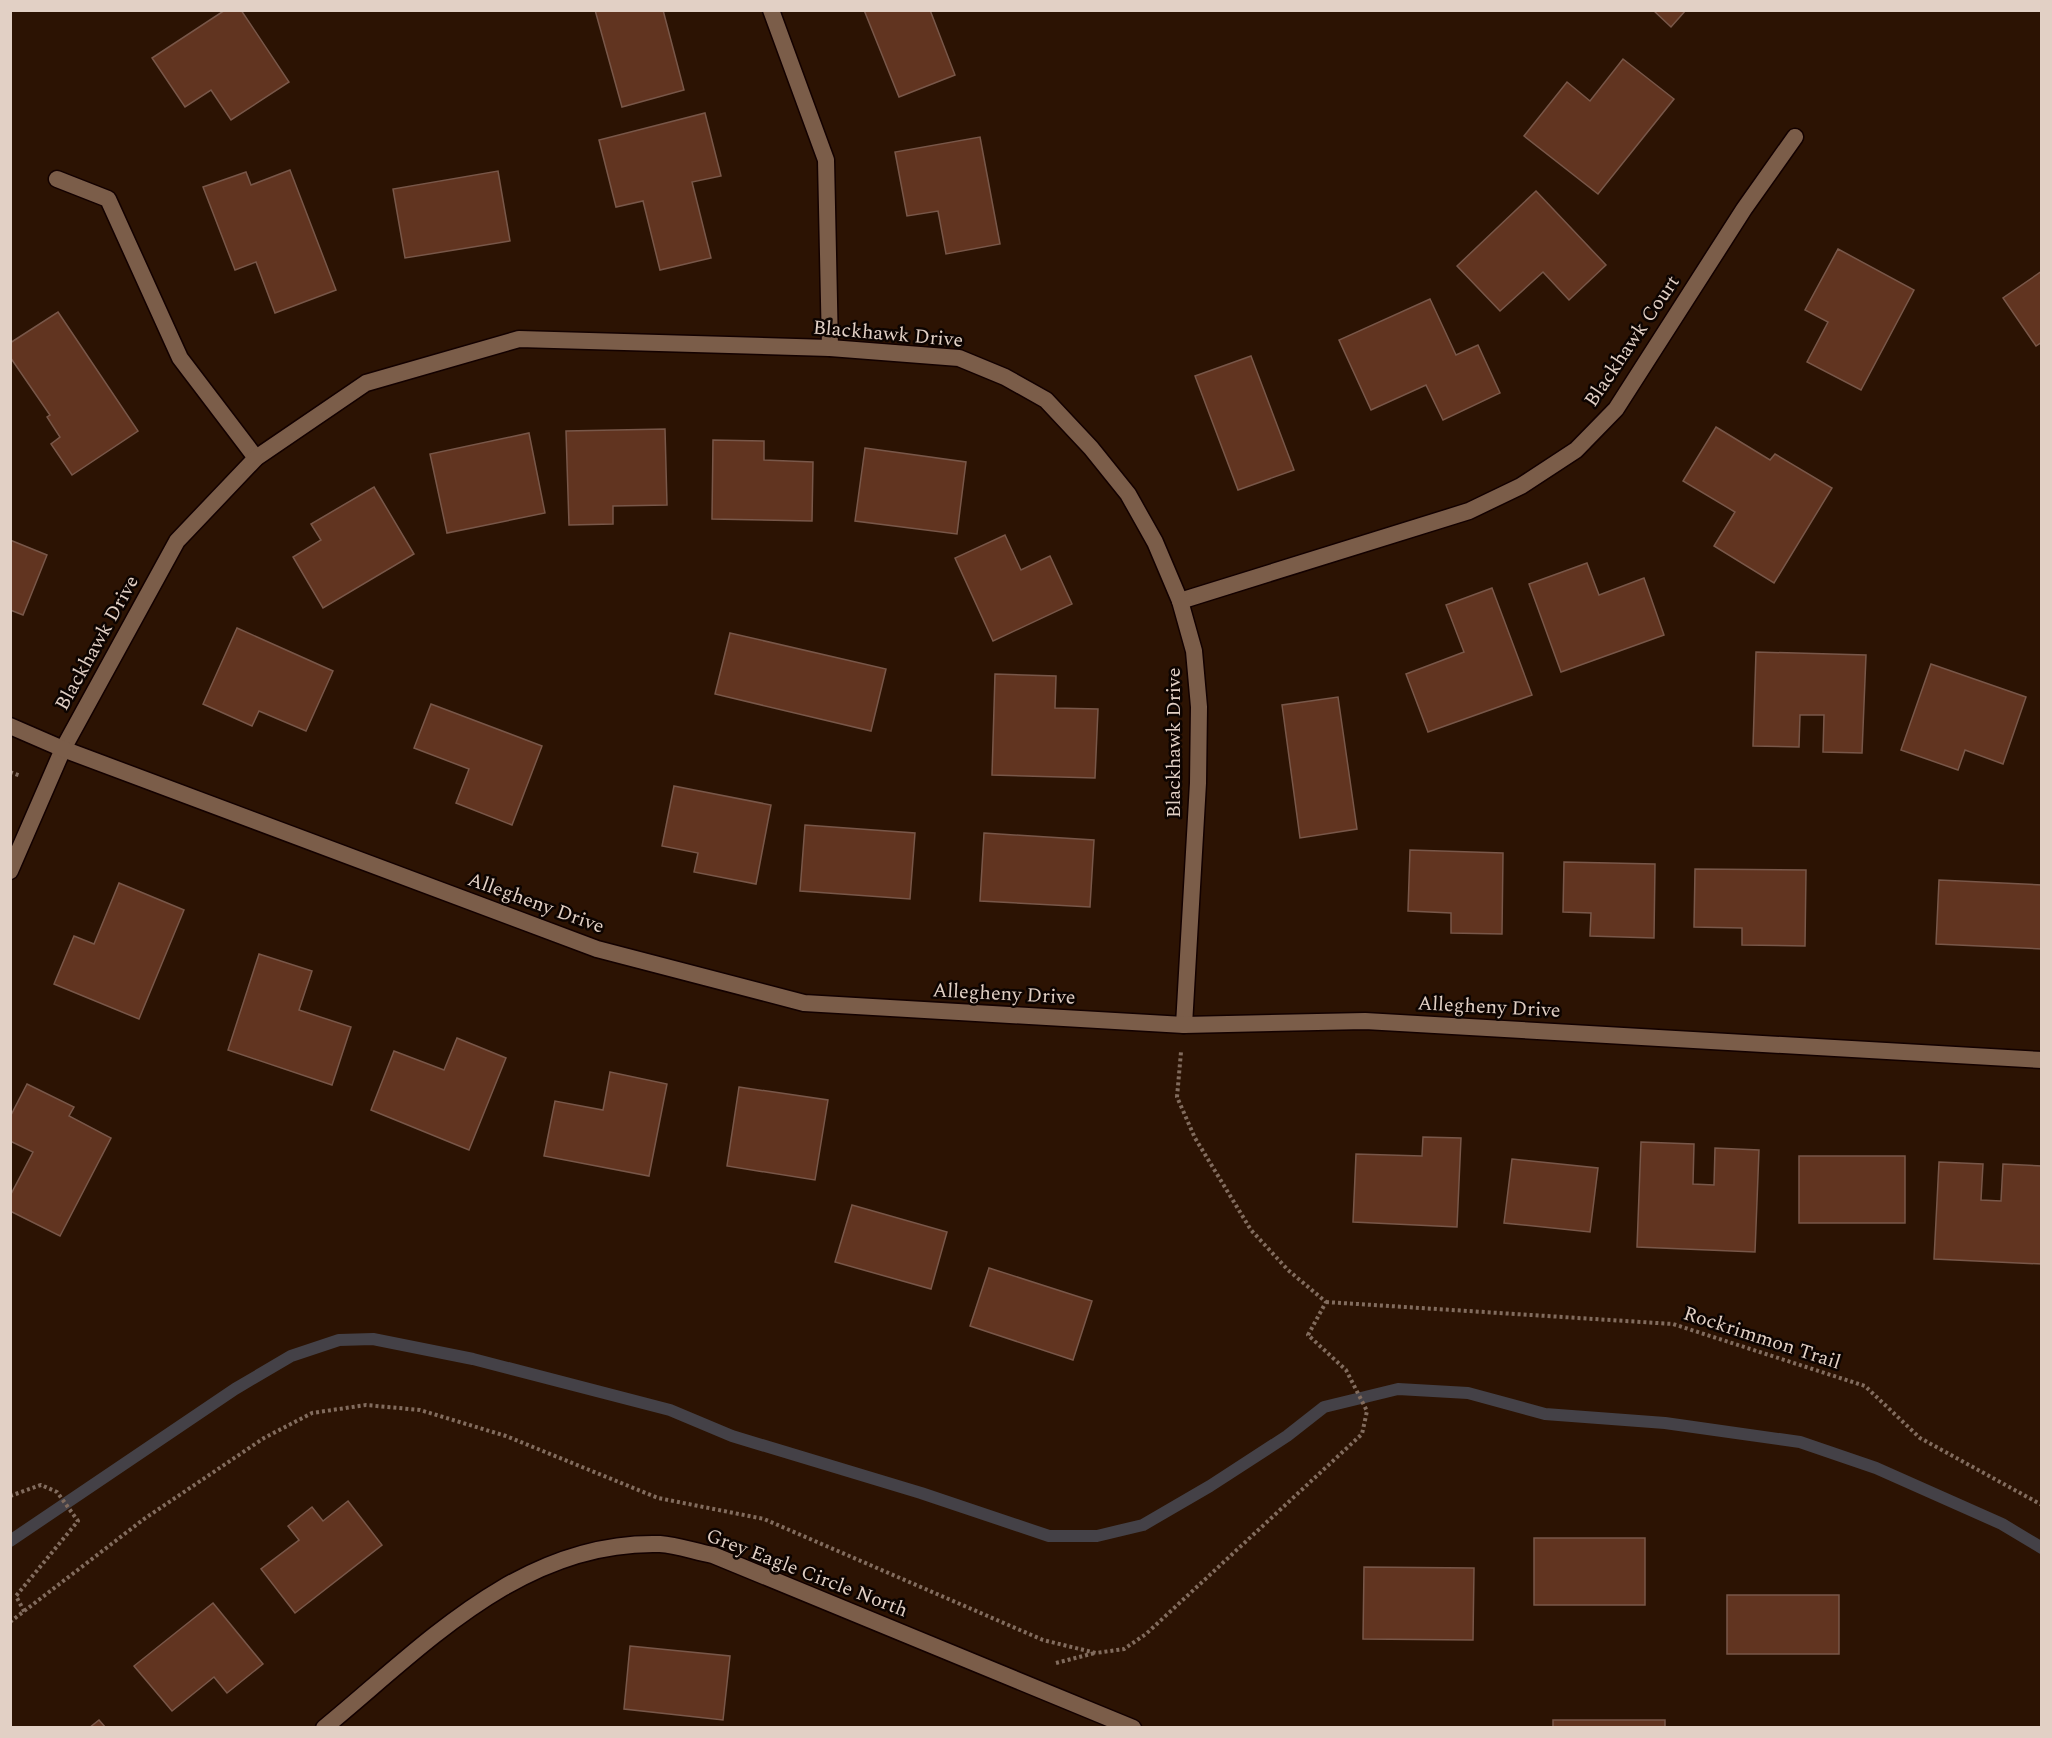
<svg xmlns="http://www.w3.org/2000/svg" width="2052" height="1738" font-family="Spectral,serif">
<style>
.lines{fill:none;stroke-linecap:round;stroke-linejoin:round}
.stream{stroke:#444147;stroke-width:12}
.building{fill:#613420;stroke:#785749;stroke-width:1.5}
.minor-casing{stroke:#130100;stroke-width:19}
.tertiary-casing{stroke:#130100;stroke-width:19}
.path{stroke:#826c5e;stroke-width:4;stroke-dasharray:3 3;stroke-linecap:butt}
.minor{stroke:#7b5d49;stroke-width:16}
.tertiary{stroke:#7b5d49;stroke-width:16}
.labels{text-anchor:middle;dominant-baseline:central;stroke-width:5;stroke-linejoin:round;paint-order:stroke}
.street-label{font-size:20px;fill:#e2d0c5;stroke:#0d0401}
</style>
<rect width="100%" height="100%" fill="#2c1303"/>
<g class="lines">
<polyline class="stream" points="10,1541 235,1389 291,1356 339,1340 373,1339 473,1359 670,1410 732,1436 921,1493 1049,1536 1097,1536 1143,1525 1210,1486 1287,1436 1324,1407 1398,1389 1468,1393 1545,1414 1665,1423 1800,1442 1876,1468 2002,1524 2042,1548"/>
</g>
<g class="building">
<polygon points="225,10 241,10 289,82 231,120 211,90 185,107 152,58"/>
<polygon points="595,10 663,10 684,90 622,107"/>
<polygon points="864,10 930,10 955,75 899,97"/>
<polygon points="1653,10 1686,10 1671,27"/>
<polygon points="1623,59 1674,99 1598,194 1524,136 1567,82 1590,101"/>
<polygon points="705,113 721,176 692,182 711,258 660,270 643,201 616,207 599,140"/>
<polygon points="980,137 1000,244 946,254 938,211 907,216 895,152"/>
<polygon points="290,170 336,290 275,313 256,262 235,270 203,187 246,172 251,185"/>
<polygon points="498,171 510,241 405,258 393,189"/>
<polygon points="1536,191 1606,265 1569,300 1543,272 1500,311 1457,266"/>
<polygon points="1838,249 1914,290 1861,390 1807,362 1828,322 1805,310"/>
<polygon points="2042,271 2042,342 2036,346 2003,298"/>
<polygon points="1430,299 1456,355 1478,345 1500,393 1443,420 1426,385 1371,410 1339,340"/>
<polygon points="58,312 138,431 72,475 51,444 60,437 47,417 50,415 10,357 10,343"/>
<polygon points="1251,356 1294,470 1238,490 1195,376"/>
<polygon points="1716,427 1770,460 1775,454 1832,488 1774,583 1714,546 1735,512 1683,481"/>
<polygon points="665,429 667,505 613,506 613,524 569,525 566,431"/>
<polygon points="529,433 545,513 447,533 430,454"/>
<polygon points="713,440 764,441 764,460 813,462 812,521 712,519"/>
<polygon points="865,448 966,462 957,534 855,521"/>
<polygon points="374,487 414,554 323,608 293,557 321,540 311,524"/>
<polygon points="1005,535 1021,570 1050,556 1072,604 993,641 955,558"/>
<polygon points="10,540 47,555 23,615 10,610"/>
<polygon points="1587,563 1599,595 1644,578 1664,635 1561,672 1529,584"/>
<polygon points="1492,588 1532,695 1428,732 1406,674 1464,652 1446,605"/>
<polygon points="237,628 333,671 306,731 259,711 252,726 203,704"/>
<polygon points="730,633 886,669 871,731 715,694"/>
<polygon points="1756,652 1866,655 1862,753 1823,752 1824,715 1800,715 1799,747 1753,746"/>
<polygon points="1931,664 2026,697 2003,764 1965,750 1958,770 1901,750"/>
<polygon points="995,674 1056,676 1055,708 1098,709 1095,778 992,775"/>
<polygon points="1338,697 1357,829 1300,838 1282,705"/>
<polygon points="431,704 542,746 512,825 456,803 469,769 414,748"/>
<polygon points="674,786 771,805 756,884 694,872 698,853 662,846"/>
<polygon points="805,825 915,833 910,899 800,891"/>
<polygon points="984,833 1094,840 1090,907 980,901"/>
<polygon points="1410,850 1503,853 1502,934 1451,933 1451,913 1408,911"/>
<polygon points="1564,862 1655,864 1654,938 1590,936 1591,913 1563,912"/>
<polygon points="1695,869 1806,870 1805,946 1742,945 1742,928 1694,927"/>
<polygon points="1939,880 2042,885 2042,949 1936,944"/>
<polygon points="119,883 184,910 139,1019 54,984 74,936 94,944"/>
<polygon points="259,954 312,971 299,1010 351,1027 332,1085 228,1050"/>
<polygon points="457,1038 506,1058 469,1150 371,1110 394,1051 444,1070"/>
<polygon points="610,1072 667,1084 649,1176 544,1156 555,1101 603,1110"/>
<polygon points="27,1084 74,1107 69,1116 111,1138 60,1236 10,1211 10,1196 33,1152 10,1141 10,1117"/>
<polygon points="739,1087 828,1100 815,1180 727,1166"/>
<polygon points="1423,1137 1461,1138 1457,1227 1353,1222 1356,1154 1422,1156"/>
<polygon points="1641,1142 1694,1144 1693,1184 1714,1185 1715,1148 1759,1150 1755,1252 1637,1247"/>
<rect x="1799" y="1156" width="106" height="67"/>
<polygon points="1512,1159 1598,1168 1590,1232 1504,1223"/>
<polygon points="1939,1162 1983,1164 1981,1200 2001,1201 2003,1164 2042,1166 2042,1264 1934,1259"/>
<polygon points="852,1205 947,1232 931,1289 835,1262"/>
<polygon points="989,1268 1092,1301 1073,1360 970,1326"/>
<polygon points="348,1501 382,1545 295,1613 261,1569 299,1540 288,1526 312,1507 323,1521"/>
<rect x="1534" y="1538" width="111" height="67"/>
<polygon points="1364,1567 1474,1568 1473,1640 1363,1639"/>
<rect x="1727" y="1595" width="112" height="59"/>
<polygon points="213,1603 263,1664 227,1693 214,1677 172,1711 134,1666"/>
<polygon points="630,1646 730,1656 723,1720 624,1709"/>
<polygon points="99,1720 106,1728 89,1728"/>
<rect x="1553" y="1720" width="112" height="8"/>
</g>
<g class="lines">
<g class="minor-casing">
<g id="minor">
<polyline points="771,10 826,160 830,348"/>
<polyline points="57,179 108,199 180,358 256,458"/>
<polyline points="1180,601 1469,511 1521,486 1576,450 1616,409 1744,209 1795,137"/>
<polyline points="10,871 63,749 177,541 256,458 366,383 519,339 830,348 959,358 1005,377 1046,400 1091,448 1128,494 1155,542 1180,601 1194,651 1199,707 1198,783 1184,1025"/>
<path d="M324,1728C424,1646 521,1540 660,1544C677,1545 696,1552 713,1555L1133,1728"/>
</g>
</g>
<g class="tertiary-casing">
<polyline id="tertiary" points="10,726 63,749 597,949 804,1003 1184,1025 1365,1021 2042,1060"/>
</g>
<g class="path">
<polyline points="10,772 21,776"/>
<polyline points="1326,1302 1673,1324 1865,1386 1920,1438 2042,1505"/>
<polyline points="10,1496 41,1485 57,1492 78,1521 16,1596 25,1613"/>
<polyline points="10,1622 144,1519 264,1438 312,1413 366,1405 420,1410 506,1436 658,1498 764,1519 1043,1640 1096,1653 1124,1649 1146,1634 1362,1434 1367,1411 1346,1370 1308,1335 1326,1302 1288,1270 1251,1230 1195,1138 1177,1097 1181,1052"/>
<polyline points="1056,1663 1095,1653"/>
</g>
<use href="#minor" class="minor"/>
<use href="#tertiary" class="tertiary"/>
</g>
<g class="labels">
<g class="street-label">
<text transform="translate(888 334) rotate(5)">Blackhawk Drive</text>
<text transform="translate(1632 341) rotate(-56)">Blackhawk Court</text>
<text transform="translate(97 643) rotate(-61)">Blackhawk Drive</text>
<text transform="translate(1174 743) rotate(-90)">Blackhawk Drive</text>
<text transform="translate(536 903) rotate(20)">Allegheny Drive</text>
<text transform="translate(1004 994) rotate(3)">Allegheny Drive</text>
<text transform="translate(1489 1007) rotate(3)">Allegheny Drive</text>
<text transform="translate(1762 1338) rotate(18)">Rockrimmon Trail</text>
<text transform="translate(807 1573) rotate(21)">Grey Eagle Circle North</text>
</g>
</g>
<rect width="2052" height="1738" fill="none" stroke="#e2d0c5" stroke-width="24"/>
</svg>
